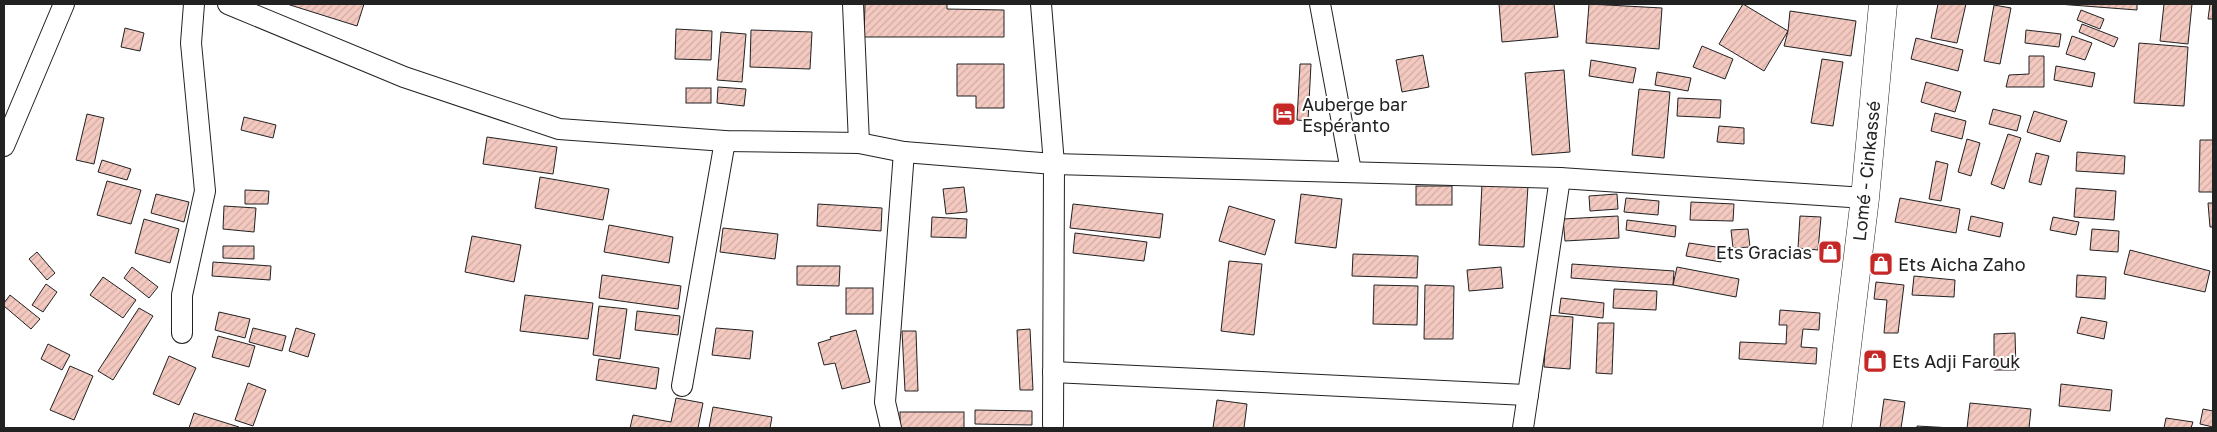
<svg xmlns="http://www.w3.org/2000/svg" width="2217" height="432" font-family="'Golos Text',sans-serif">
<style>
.building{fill:url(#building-hatch);stroke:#222}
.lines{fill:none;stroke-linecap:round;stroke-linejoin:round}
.minor-casing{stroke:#222;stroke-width:22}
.trunk-casing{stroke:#222;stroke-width:29}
.minor{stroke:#fff;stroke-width:20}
.trunk{stroke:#fff;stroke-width:28}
.labels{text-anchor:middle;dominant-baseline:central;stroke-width:4;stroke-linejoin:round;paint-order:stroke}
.poi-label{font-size:18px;fill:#222;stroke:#fff;text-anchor:start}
.street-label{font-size:18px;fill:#222;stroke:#fff}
</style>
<defs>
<pattern id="building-hatch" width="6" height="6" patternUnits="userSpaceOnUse" patternTransform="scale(1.25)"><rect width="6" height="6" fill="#f3c9c0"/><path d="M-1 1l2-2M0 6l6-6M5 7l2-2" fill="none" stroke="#d0aca5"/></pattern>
</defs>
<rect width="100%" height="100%" fill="#fff"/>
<g class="building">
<polygon points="287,4 364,4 357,26"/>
<polygon points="865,4 947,4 947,9 1004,10 1004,37 864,37"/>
<polygon points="1499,4 1554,4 1558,37 1502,42"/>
<polygon points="1589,4 1662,8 1659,49 1586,43"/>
<polygon points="1743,4 1788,31 1764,71 1719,44"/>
<polygon points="1938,4 1966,4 1957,43 1931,38"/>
<polygon points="2058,4 2137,4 2137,10"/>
<polygon points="2164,4 2192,4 2188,44 2160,41"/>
<polygon points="2210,4 2213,4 2213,19 2208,19"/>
<polygon points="1994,5 2011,8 2000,64 1984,61"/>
<polygon points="2081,10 2104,19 2100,29 2077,20"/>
<polygon points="1790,11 1856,21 1851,56 1784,46 1788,31"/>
<polygon points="2082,24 2118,38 2114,47 2079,32"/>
<polygon points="125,28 144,33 140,51 121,47"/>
<polygon points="676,29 712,31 711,60 675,59"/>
<polygon points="751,30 812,32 810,69 750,67"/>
<polygon points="2026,30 2061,34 2059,47 2025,43"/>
<polygon points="721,32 746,34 742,82 717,80"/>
<polygon points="2072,36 2092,43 2085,60 2066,54"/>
<polygon points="1916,38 1963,50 1958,71 1911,59"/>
<polygon points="2139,43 2188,47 2184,106 2134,103"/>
<polygon points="1702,46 1733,59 1725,79 1693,67"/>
<polygon points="1423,55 1429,87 1402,92 1396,60"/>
<polygon points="2029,56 2044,56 2044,87 2006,87 2009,75 2029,74"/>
<polygon points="1822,59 1843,62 1833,126 1811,123"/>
<polygon points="1591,60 1636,68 1633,83 1589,76"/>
<polygon points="957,64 1004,64 1004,108 976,108 976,96 957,96"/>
<polygon points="1300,64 1311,64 1308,121 1297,120"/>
<polygon points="2056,66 2095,73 2092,87 2054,80"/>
<polygon points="1564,70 1570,152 1532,155 1525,73"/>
<polygon points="1657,72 1691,78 1688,91 1655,85"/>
<polygon points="1926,82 1961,92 1955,112 1921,102"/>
<polygon points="718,87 746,89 744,106 717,103"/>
<rect x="686" y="88" width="25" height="15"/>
<polygon points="1639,89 1670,92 1664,158 1632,155"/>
<polygon points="1678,98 1721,100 1720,118 1677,116"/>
<polygon points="1993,109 2021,116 2017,131 1989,124"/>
<polygon points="2034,111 2067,121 2060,142 2027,132"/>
<polygon points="1935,113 1966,121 1962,139 1931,131"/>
<polygon points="87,114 104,118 94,164 76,160"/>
<polygon points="244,117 276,125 273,138 241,130"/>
<polygon points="1719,126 1744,128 1744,144 1717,142"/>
<polygon points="2008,134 2021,138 2004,189 1991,184"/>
<polygon points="487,137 557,147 553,174 483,164"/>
<polygon points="1967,139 1980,143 1971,176 1958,172"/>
<polygon points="2200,140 2213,140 2213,192 2199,192"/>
<polygon points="2077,152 2125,156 2124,174 2076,171"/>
<polygon points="2036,153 2049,156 2041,185 2029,182"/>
<polygon points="102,160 131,169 127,180 98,172"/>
<polygon points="1936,161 1948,164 1941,201 1929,199"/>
<polygon points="540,177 609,189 603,220 535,208"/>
<polygon points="107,181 141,190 131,224 97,215"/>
<polygon points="1482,184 1528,186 1524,247 1479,245"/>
<rect x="1416" y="186" width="36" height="19"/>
<polygon points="964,187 967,212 946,214 943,189"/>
<polygon points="2076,188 2116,191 2114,220 2074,217"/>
<polygon points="245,190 269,191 268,204 245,204"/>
<polygon points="156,194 189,202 184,222 151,213"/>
<polygon points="1301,194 1342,199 1336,248 1295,243"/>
<polygon points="1617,194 1618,209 1590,211 1589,196"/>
<polygon points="1626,198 1659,201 1658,215 1624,212"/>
<polygon points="1900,198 1960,209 1956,233 1895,222"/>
<polygon points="1691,202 1734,204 1733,221 1690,220"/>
<polygon points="2208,203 2213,203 2213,227 2210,227"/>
<polygon points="818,204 882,208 881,231 817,226"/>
<polygon points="1073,204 1163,214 1160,238 1070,228"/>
<polygon points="224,206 256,208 254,232 223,229"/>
<polygon points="1229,206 1275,220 1265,255 1219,241"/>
<polygon points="1618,216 1619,238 1565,241 1563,219"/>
<polygon points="1800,216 1821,217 1818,250 1798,248"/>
<polygon points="1971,216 2003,223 2000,237 1968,230"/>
<polygon points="932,217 967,219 966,238 931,237"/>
<polygon points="2053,217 2079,222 2076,235 2050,230"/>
<polygon points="144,219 179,229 170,263 135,253"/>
<polygon points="1627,220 1676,226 1675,237 1626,230"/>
<polygon points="609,225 673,237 669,263 604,252"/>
<polygon points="723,228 778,234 775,259 720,252"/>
<polygon points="1748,229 1750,247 1733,248 1731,230"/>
<polygon points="2092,229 2119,231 2118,252 2090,250"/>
<polygon points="1075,233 1147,242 1144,261 1073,253"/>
<polygon points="472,236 521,245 514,282 465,272"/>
<polygon points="1689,243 1723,248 1721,262 1686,256"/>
<polygon points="223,246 254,246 254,259 223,258"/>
<polygon points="2130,250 2210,271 2205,292 2124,274"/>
<polygon points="37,252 55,273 47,280 29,259"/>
<polygon points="1353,254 1418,256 1417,278 1352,276"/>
<polygon points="1229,261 1262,264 1254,335 1221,331"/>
<polygon points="213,262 271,266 270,280 212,276"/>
<polygon points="1572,264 1674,271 1673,285 1571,278"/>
<polygon points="797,266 840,266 839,286 797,285"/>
<polygon points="132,267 158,287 149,298 124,278"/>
<polygon points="1501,267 1503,288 1469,291 1467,270"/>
<polygon points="1677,267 1739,279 1736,297 1673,285"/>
<polygon points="602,275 681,286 678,309 599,298"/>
<polygon points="2077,275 2106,277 2105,299 2076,297"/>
<polygon points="1914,276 1955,280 1954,297 1912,295"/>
<polygon points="103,277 136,300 123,318 90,295"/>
<polygon points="1876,282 1904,285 1898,333 1884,333 1887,300 1874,299"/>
<polygon points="46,284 57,292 43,312 32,305"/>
<polygon points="1374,285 1418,286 1417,325 1373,324"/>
<polygon points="1425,285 1454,286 1453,339 1424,339"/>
<rect x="846" y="288" width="27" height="26"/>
<polygon points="1614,289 1657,291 1656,310 1613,308"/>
<polygon points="10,295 40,319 31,329 4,306 4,303"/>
<polygon points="525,295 593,303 588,339 520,331"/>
<polygon points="1561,298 1604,303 1603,318 1559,313"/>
<polygon points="599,306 627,309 620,359 593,355"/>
<polygon points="139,308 153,316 113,380 98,371"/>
<polygon points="1780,310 1820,313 1819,330 1803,329 1801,347 1817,348 1816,364 1739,359 1740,342 1786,344 1787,325 1779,325"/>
<polygon points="637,311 680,316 678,335 635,330"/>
<polygon points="219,312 250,319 245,338 215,330"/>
<polygon points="1547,315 1573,317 1570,369 1544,367"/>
<polygon points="2081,317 2107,322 2104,339 2077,333"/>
<polygon points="1598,323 1614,323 1612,374 1596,373"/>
<polygon points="253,328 286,336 282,351 249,342"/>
<polygon points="296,328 315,334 308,357 289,351"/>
<polygon points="716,328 753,331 750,359 712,355"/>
<polygon points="1030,329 1033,390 1020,390 1017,330"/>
<polygon points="856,330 870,382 842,389 835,363 824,365 818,343 831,339 830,337"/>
<polygon points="902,331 916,331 918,391 905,391"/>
<polygon points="2015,333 2016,370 1994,370 1994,334"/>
<polygon points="218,336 255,346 249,367 212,357"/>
<polygon points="48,344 70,355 62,370 41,359"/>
<polygon points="169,356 196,368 179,405 153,394"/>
<polygon points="599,359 659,368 656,389 596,380"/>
<polygon points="70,366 93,376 74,420 50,410"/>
<polygon points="248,383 266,390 253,426 235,420"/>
<polygon points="2061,384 2112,390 2110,411 2059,406"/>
<polygon points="676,398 703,403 698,428 630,428 633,415 671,422"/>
<polygon points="1884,399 1905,402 1901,428 1880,428"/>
<polygon points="1217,400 1247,404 1244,428 1213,428"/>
<polygon points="1970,403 2031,409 2029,428 1967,428"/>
<polygon points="713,407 772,417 770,428 709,428"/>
<polygon points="2203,409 2213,411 2213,427 2200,424"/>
<polygon points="975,410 1032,411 1032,425 975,424"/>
<rect x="900" y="412" width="64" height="16"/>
<polygon points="194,413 239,427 238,428 189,428"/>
<polygon points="2166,418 2193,422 2191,428 2164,428"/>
<polygon points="1917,426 1952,428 1917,428"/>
</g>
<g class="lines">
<g class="minor-casing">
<g id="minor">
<polyline points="228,4 404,77 559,129 725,141 859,143 904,152 1054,164 1560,178 1865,198"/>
<polyline points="853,4 859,143"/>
<polyline points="1041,4 1054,164 1053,425"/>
<polyline points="1320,4 1351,171"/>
<polyline points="4,146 64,4"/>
<polyline points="182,333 182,295 205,191 191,43 194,4"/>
<polyline points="1053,372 1528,395"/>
<polyline points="682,386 725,141"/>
<polyline points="891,428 885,402 904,152"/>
<polyline points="1523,428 1560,178"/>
</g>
</g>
<g class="trunk-casing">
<polyline id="trunk" points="1837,428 1865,198 1883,4"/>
</g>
<use href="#minor" class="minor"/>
<use href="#trunk" class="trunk"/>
</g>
<defs>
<g id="hotel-square" transform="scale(1.25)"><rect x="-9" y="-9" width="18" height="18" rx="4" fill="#c62828" stroke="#fff"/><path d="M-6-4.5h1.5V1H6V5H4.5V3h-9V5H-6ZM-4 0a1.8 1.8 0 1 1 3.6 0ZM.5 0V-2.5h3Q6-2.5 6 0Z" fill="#fff"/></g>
<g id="shop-square" transform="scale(1.25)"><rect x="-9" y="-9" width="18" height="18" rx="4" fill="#c62828" stroke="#fff"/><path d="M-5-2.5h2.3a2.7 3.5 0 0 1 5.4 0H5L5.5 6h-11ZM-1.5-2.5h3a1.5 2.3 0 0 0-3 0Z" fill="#fff"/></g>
</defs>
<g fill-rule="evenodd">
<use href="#hotel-square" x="1284" y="114"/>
<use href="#shop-square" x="1830" y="252"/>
<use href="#shop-square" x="1881" y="264"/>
<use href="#shop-square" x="1875" y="361"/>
</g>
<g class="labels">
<g class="poi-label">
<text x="1302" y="104">Auberge bar<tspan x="1302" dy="21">Espéranto</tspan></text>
<text x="1812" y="252" text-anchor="end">Ets Gracias</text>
<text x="1898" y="264">Ets Aicha Zaho</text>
<text x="1892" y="361">Ets Adji Farouk</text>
</g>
<g class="street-label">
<text transform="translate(1866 171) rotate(-84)">Lomé - Cinkassé</text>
</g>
</g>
<rect width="2217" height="432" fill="none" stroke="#222222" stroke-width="10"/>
</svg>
